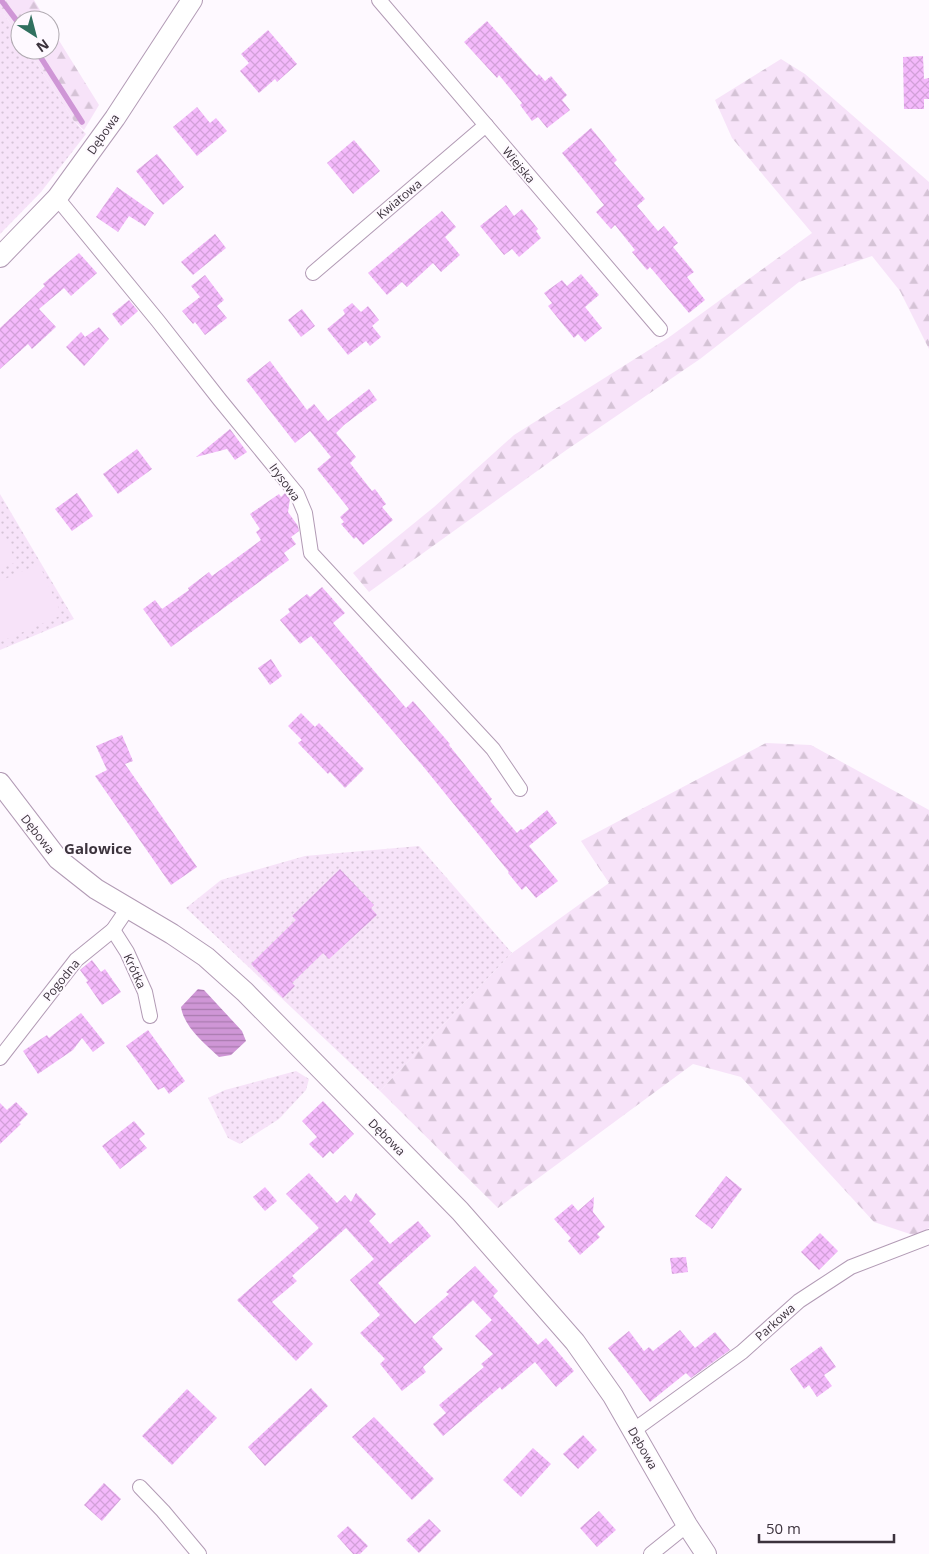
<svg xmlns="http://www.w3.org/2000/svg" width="929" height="1554" font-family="'Open Sans',sans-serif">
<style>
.green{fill:url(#green-dots)}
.forest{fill:url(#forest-firs)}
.pitch{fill:#f7e3f9}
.water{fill:url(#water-rules)}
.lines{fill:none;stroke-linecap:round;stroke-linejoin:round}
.stream{stroke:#cf96d6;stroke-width:5.5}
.building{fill:url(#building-cross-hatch)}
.street-casing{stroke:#b29bb5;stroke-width:16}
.secondary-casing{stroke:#b29bb5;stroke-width:22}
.street{stroke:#fff;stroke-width:14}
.secondary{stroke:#fff;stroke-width:20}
.labels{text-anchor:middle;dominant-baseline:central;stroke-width:4;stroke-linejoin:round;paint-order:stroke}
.street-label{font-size:12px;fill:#3c333d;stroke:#fef9ff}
.quarter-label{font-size:15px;font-weight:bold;fill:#3c333d;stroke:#fef9ff}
</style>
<defs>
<pattern id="green-dots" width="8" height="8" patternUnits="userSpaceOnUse" patternTransform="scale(1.25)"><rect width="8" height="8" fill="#f7e3f9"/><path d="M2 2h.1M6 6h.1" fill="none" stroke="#d5c3d6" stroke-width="1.8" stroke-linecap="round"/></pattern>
<pattern id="forest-firs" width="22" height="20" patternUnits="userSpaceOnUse" patternTransform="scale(1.25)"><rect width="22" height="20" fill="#f7e3f9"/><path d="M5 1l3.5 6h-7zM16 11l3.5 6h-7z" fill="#d5c3d6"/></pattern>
<pattern id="water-rules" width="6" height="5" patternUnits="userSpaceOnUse" patternTransform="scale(1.25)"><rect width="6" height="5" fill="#cf96d6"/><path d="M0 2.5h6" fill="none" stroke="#a97baf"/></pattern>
<pattern id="building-cross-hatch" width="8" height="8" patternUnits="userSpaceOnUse" patternTransform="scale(1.25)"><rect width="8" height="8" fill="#f4b9fb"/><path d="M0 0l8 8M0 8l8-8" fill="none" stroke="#d2a0d8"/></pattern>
</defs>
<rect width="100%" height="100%" fill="#fef9ff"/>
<g class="green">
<polygon points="0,13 4,14 20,38 20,50 28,50 74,121 86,134 41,192 0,234"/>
<polygon points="0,494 74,619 0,650"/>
<polygon points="419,846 512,953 380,1091 186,908 221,880 305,856"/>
<polygon points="296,1071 309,1079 306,1090 279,1119 240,1144 228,1138 208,1098 225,1090"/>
</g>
<g class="forest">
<polygon points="0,0 34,0 46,20 20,20 20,38 4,14 0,13"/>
<polygon points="50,26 99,105 84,130 74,121 28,50 50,50"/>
<polygon points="781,59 805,74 929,182 929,349 900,291 872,256 799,282 700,359 565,451 369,592 353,573 434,507 514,435 668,338 812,233 732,138 715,100"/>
<polygon points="766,743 811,745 929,810 929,1228 916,1236 874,1222 741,1077 693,1064 498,1208 380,1091 512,953 609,883 581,841"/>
</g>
<g class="pitch">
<polygon points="6,539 16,562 0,569 0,541"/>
<polygon points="39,564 62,615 0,642 0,581"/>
</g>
<path class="water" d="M198,989L204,990L242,1031L246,1041L231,1055L219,1057C204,1043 184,1027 181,1007Z"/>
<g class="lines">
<g class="stream">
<polyline points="1,0 20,25"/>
<polyline points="36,50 82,122"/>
</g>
</g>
<g class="building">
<polygon points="487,21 537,76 539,74 545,81 551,76 567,95 562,100 570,110 547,128 538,117 532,121 520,105 522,103 499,75 497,78 464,42"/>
<polygon points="268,30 297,64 277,82 275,79 259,93 240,71 249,63 241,54"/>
<polygon points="923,56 924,79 929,78 929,99 924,99 924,109 904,109 903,57"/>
<polygon points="197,107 210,123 216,118 227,131 197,156 173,127"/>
<polygon points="591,128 617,160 614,163 645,199 637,206 658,231 664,226 678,243 673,247 694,272 687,277 705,300 689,313 650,267 647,270 632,252 635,250 615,225 611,229 596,212 604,205 562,153"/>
<polygon points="354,140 380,171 353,194 327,163"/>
<polygon points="157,154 184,187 163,205 136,171"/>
<polygon points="117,187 154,213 145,226 129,216 118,232 96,217"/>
<polygon points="506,205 514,216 522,209 538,229 536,231 541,238 519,257 512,249 504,255 480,226"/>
<polygon points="442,211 456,227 445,237 460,255 441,272 433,263 407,287 402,282 387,295 368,273"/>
<polygon points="215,234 226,248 193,275 181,262"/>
<polygon points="79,253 97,273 71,296 64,288 39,309 56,327 32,349 28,344 0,369 0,328 45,286 43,284"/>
<polygon points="581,274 599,295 585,307 602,328 585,342 578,334 574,338 548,306 552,303 544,293 562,280 567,286"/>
<polygon points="205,275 224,300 217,306 227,318 205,335 195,322 193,324 182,311 200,297 191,286"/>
<polygon points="129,300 138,311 121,326 112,314"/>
<polygon points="352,303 361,312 368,306 379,320 372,326 381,337 370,346 366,341 348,355 327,329 345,314 343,310"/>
<polygon points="302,309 315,326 301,337 288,320"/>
<polygon points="99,327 109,339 84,366 66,347 81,332 85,337"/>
<polygon points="270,361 307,410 314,404 328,421 369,389 377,400 344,425 336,433 356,457 350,463 372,491 375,489 386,504 382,507 393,520 363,545 356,537 354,539 341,524 344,522 340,517 349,509 317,469 331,457 310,431 295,443 246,380"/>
<polygon points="230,429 247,452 235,460 227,449 196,457"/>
<polygon points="137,449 152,469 118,494 103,474"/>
<polygon points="77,493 93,516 72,531 55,509"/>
<polygon points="285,493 290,499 288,512 298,526 299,531 291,537 296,544 284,553 289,560 171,647 143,609 155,600 162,609 189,590 188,588 209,572 212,576 261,540 256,532 260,529 250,514 279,494 281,497"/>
<polygon points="322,587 345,613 333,623 406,708 413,701 450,744 449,745 492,799 490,801 517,833 521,829 523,830 547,810 557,823 529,846 558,881 536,898 526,886 522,890 508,873 509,872 422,765 311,636 300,644 280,620 290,612 288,609 307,594 310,597"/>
<polygon points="271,659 282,676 270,685 258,668"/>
<polygon points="301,713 315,727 319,723 364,769 345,788 330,772 328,774 298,743 302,740 288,726"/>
<polygon points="122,735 133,761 125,764 197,867 171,885 95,776 107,770 96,746"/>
<polygon points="340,869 374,905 371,908 377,915 329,959 323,953 292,983 295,986 283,998 251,964 296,920 292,916"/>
<polygon points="92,960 101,972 105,969 121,992 102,1005 86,982 88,981 80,970"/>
<polygon points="81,1013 105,1043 93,1052 82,1038 73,1050 38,1074 23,1051 47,1035 49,1038"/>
<polygon points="148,1030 185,1081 169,1094 164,1087 158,1090 126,1046"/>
<polygon points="323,1101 354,1134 333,1154 330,1151 323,1158 309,1144 317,1137 302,1121"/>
<polygon points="16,1102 28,1114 19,1123 21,1124 0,1144 0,1103 7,1110"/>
<polygon points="134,1121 145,1134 139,1139 147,1148 120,1169 102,1146"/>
<polygon points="309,1173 337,1203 345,1195 351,1202 356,1193 376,1214 369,1221 390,1244 418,1221 431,1236 378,1283 415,1324 449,1294 446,1292 475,1266 498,1291 493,1296 538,1345 546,1338 574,1371 556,1387 535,1362 502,1390 500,1387 443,1436 433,1424 446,1413 439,1405 484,1367 481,1364 493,1354 475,1336 492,1320 473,1300 432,1337 443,1349 423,1367 426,1372 402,1391 380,1364 385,1359 360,1333 380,1315 350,1280 374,1259 346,1228 292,1276 297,1281 272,1302 313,1344 296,1361 237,1300 319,1228 286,1194"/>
<polygon points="726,1176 742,1189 712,1229 695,1216"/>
<polygon points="265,1187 277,1201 265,1211 253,1197"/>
<polygon points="594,1197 593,1212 605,1227 597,1234 600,1237 580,1255 568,1241 571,1238 554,1219 572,1204 578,1211"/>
<polygon points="820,1233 838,1251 819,1270 801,1252"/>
<polygon points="686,1257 688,1272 672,1274 670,1258"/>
<polygon points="680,1330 695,1348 715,1332 730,1350 691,1378 686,1373 650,1402 608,1348 629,1331 644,1351 649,1347 653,1351"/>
<polygon points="821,1346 836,1367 824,1375 832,1386 817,1397 809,1385 804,1389 790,1369"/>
<polygon points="311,1388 328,1406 265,1466 248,1447"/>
<polygon points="187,1389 217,1418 172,1465 142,1436"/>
<polygon points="374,1417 434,1479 412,1500 352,1437"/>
<polygon points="583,1435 597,1450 578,1469 563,1454"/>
<polygon points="533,1448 551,1464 521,1497 503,1480"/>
<polygon points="104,1483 121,1499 102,1521 84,1505"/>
<polygon points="599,1511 616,1530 597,1547 580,1528"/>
<polygon points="429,1519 441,1531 419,1553 406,1540"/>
<polygon points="348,1526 368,1546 360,1554 353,1554 337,1536"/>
</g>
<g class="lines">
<g class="street-casing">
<g id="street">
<polyline points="379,0 660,329"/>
<polyline points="57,198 158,321 220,400 297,494 305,513 311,553 493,749 520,789"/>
<polyline points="313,273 486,125"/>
<polyline points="113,930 127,952 145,992 150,1016"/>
<polyline points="0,1058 76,960 113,930 128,908"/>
<polyline points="634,1430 742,1352 799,1301 851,1267 929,1237"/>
<polyline points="140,1487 163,1511 199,1554"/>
<polyline points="651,1554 687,1525"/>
</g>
</g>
<g class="secondary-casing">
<g id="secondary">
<polyline points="0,257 57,198 115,118 192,0"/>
<polyline points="0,783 58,859 96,889 172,934 206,957 245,992 460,1211 575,1342 613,1396 687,1525 706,1554"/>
</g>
</g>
<use href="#street" class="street"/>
<use href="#secondary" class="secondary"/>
</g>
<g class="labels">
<g class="street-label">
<text transform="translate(103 134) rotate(-55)">Dębowa</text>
<text transform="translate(519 165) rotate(50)">Wiejska</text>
<text transform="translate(399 199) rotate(-40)">Kwiatowa</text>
<text transform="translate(285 482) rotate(54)">Irysowa</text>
<text transform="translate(38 834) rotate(52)">Dębowa</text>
<text transform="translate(135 971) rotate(65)">Krótka</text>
<text transform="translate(61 980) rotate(-51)">Pogodna</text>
<text transform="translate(387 1137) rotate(45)">Dębowa</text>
<text transform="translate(775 1322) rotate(-42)">Parkowa</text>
<text transform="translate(643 1448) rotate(60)">Dębowa</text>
</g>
<g class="quarter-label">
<text x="98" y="848">Galowice</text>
</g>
</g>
<g transform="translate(35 35) rotate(144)"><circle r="24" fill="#fef9ff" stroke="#b0aab1"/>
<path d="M0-4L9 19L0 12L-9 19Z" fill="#30705f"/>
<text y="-8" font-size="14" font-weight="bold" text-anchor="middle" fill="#3c333d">N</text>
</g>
<path d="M759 1534v8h135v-8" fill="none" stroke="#3c333d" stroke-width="2.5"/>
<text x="766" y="1534" font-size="15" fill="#3c333d" stroke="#fef9ff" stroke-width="4" paint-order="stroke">50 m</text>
</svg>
